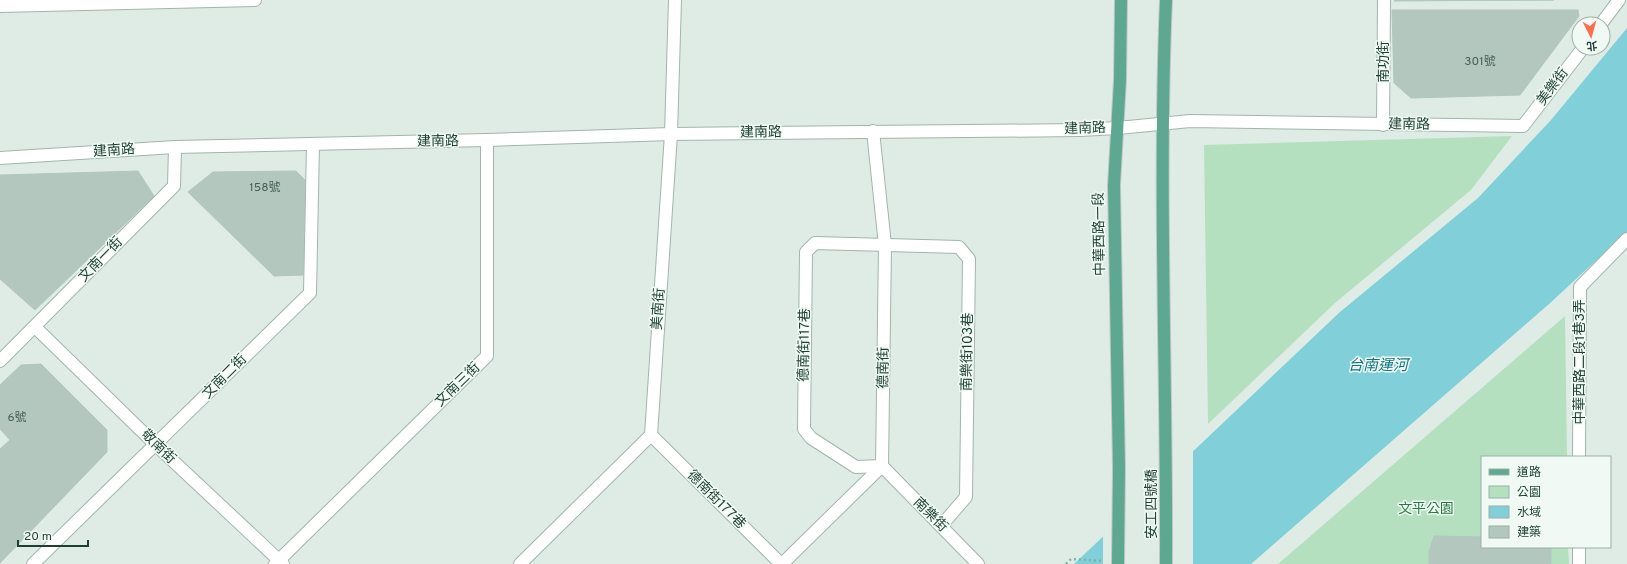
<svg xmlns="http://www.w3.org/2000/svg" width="1627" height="564" font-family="Overpass,'Noto Sans TC',sans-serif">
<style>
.green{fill:#b5e0bf}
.water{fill:#80cfd9}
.pier{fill:#dfece6}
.building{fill:#b4c7bf;stroke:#b1c7bd}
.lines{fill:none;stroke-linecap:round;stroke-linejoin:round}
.lane-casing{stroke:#a1b5ad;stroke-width:14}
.street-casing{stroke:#a1b5ad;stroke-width:14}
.primary-casing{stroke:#c0c9c6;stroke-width:14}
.path{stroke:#7cb49f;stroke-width:2.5;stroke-dasharray:2 3;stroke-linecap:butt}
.lane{stroke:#fff;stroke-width:12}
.street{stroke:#fff;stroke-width:12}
.primary{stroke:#5ea791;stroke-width:12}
.labels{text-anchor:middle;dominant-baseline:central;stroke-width:3;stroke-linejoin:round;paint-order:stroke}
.number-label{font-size:12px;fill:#446157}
.street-label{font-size:14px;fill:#1e3f34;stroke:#f0f9f4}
.park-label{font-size:14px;fill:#247a41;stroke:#f0f9f4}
.water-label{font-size:15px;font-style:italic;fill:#117481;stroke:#f0f9f4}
</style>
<rect width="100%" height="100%" fill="#dfece6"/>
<g class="green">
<polygon points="1512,136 1471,190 1335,303 1208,424 1204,145"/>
<polygon points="1565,316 1567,457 1482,457 1482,547 1568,547 1569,564 1278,564"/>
</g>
<polygon class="water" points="1627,28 1627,232 1549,304 1251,564 1074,564 1340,312 1478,198 1551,120"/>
<polygon class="pier" points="1193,448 1193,564 1103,564 1103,534"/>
<g class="building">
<polygon points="1395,0 1554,0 1394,1"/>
<polygon points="1392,10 1578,10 1579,16 1520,95 1411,98 1394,83"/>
<polygon points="138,171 154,196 35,310 0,279 0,175"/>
<polygon points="296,171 305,180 303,275 274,276 188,192 213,172"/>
<polygon points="41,364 107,430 107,452 0,563 0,449 10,440 0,429 0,385 21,365"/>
<polygon points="1434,536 1482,537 1482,547 1551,547 1551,564 1429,564 1429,552"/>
</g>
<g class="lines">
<g class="lane-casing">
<polyline id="lane" points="882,466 856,467 811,438 804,429 806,252 815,243 959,247 969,259 966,497 941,526"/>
</g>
<g class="street-casing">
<g id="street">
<polyline points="0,6 255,0"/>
<polyline points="1601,24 1619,0"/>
<polyline points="1383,125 1384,0"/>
<polyline points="0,158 175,147 487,140 671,134 1080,130 1118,128 1190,121 1523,126 1583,48"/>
<polyline points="35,327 156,445 283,564"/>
<polyline points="0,361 174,186 175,147"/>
<polyline points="651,435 781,564"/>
<polyline points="1579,457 1580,287 1627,239"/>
<polyline points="882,466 978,564"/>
<polyline points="33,564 310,293 313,145"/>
<polyline points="275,564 487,356 487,140"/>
<polyline points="520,564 651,435 671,134 675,0"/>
<polyline points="782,564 882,466 885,245 873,131"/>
<polyline points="1579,564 1579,547"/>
</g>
</g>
<g class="primary-casing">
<g id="primary">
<path d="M1166,0C1158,188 1167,376 1166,564"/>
<polyline points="1118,564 1119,468 1114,185 1120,80 1121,0"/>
</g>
</g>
<polyline class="path" points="1066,564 1071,559 1101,561"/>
<use href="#lane" class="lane"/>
<use href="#street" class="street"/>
<use href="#primary" class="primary"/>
</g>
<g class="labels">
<g class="number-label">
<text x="1480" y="62">301號</text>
<text x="265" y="188">158號</text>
<text x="17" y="418">6號</text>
</g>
<g class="street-label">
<text transform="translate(1384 62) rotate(-90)">南功街</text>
<text transform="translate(1553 87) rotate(-53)">美樂街</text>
<text transform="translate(1409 125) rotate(1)">建南路</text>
<text transform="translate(1085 129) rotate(-2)">建南路</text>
<text transform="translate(761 133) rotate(-1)">建南路</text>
<text transform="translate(438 142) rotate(-1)">建南路</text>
<text transform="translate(114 151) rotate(-4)">建南路</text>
<text transform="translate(1100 234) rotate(-91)">中華西路一段</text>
<text transform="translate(101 260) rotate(-46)">文南一街</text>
<text transform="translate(659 309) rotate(-86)">美南街</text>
<text transform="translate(805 345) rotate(-89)">德南街117巷</text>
<text transform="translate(968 352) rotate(-89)">南樂街103巷</text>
<text transform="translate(1580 362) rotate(-90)">中華西路二段1巷3弄</text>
<text transform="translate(884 368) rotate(-89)">德南街</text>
<text transform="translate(225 377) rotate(-45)">文南二街</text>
<text transform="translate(458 385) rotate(-44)">文南三街</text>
<text transform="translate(158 447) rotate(44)">敬南街</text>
<text transform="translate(716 500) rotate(45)">德南街177巷</text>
<text transform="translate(1152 504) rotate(-90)">安工四號橋</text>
<text transform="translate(930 515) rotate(45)">南樂街</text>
</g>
<g class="park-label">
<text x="1426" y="509">文平公園</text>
</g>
<g class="water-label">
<text x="1378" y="366">台南運河</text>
</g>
</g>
<rect x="1481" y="456" width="130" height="92" fill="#f0f9f4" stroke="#9cafa7"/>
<rect x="1489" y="469" width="20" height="6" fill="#5ea791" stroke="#9cafa7"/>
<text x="1517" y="476" font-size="12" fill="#1e3f34">道路</text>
<rect x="1489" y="486" width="20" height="12" fill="#b5e0bf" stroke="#9cafa7"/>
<text x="1517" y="496" font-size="12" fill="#1e3f34">公園</text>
<rect x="1489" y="506" width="20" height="12" fill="#80cfd9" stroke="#9cafa7"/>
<text x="1517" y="516" font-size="12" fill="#1e3f34">水域</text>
<rect x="1489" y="526" width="20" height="12" fill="#b4c7bf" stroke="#9cafa7"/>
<text x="1517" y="536" font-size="12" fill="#1e3f34">建築</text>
<g transform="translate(1591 36) rotate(174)"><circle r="19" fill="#f0f9f4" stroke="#9cafa7"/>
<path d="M0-3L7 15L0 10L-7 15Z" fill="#ff6e4b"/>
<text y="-6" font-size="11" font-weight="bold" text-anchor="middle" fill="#1e3f34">北</text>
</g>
<path d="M18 540v6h70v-6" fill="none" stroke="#1e3f34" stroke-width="2"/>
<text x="24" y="540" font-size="12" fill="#1e3f34" stroke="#f0f9f4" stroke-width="3" paint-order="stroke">20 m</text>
</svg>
